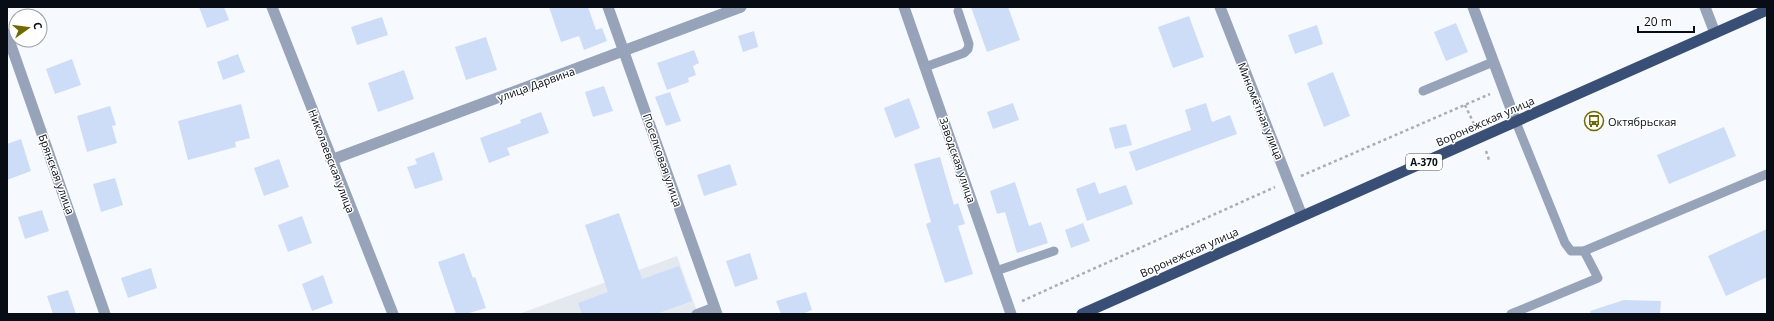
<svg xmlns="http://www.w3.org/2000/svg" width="1774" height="321" font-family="'Open Sans',sans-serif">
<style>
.built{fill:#e4e8ef}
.building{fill:#cdddf8}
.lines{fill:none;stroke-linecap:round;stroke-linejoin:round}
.path{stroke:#aaadb4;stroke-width:2.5;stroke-dasharray:3 3;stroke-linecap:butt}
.service{stroke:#96a3b8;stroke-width:9}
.minor{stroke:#96a3b8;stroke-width:11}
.trunk{stroke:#3a4f76;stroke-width:11}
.labels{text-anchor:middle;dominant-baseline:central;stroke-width:3;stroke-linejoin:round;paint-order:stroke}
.shield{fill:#fff;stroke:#51555b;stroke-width:1}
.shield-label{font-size:10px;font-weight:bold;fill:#070c15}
.street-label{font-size:11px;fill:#070c15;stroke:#fff}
.poi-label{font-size:11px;fill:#070c15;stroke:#fff;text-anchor:start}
</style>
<rect width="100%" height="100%" fill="#f6f9fe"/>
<polygon class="built" points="677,256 698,314 519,314"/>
<g class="building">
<polygon points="199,7 224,7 229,20 207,28"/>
<polygon points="549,7 588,7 596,30 602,28 607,41 584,50 579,36 561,42"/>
<polygon points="971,7 1008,7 1020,40 987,52"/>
<polygon points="1189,16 1204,57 1173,68 1158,27"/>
<polygon points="382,17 388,35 357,45 351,27"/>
<polygon points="1456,23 1468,52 1446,61 1434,32"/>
<polygon points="1317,25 1323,44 1295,54 1288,35"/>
<polygon points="754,31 758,47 743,52 738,36"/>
<polygon points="486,37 497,70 466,80 455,47"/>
<polygon points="694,50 699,63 693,66 696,75 688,78 689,82 667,90 657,63"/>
<polygon points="238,54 245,72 223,80 217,62"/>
<polygon points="72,59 81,85 55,94 46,69"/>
<polygon points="404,70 414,99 378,112 368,83"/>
<polygon points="1333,72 1350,116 1324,127 1307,83"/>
<polygon points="604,86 613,111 593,117 585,92"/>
<polygon points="670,92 681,121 666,126 655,97"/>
<polygon points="909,98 920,128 895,138 884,108"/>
<polygon points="1013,103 1019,120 993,129 987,112"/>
<polygon points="1206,103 1212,122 1230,115 1237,134 1136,171 1129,152 1191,130 1185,110"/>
<polygon points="241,104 250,138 235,142 236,147 188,160 178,121"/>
<polygon points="110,106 116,125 112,126 117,143 87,152 77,116"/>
<polygon points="541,112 549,133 507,148 510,155 489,163 480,138 521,123 520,120"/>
<polygon points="1126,124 1132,145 1115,149 1109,128"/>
<polygon points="1724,127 1736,156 1669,184 1657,155"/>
<polygon points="21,139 31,171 7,180 7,144"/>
<polygon points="434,152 443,180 415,189 407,167 417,164 415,159"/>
<polygon points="940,157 954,205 958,203 965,224 958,226 973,274 945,283 926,224 931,222 914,164"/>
<polygon points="279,159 289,187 264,196 254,168"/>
<polygon points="730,164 737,185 704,196 697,175"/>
<polygon points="115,178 123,205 101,212 93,184"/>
<polygon points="1015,182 1029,226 1041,222 1048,243 1017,253 1005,212 997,214 990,191"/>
<polygon points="1095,182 1099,194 1126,185 1133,204 1087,221 1076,189"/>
<polygon points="42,210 49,231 25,239 18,217"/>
<polygon points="619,213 642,279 679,266 692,301 656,314 582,314 578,303 608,292 585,225"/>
<polygon points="302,216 312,243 288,252 278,225"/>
<polygon points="1083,223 1090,241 1071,248 1065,230"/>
<polygon points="1767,229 1767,277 1726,296 1708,256"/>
<polygon points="464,253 473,278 475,277 486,308 466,314 456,314 438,262"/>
<polygon points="750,253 758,279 735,287 726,261"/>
<polygon points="151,268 157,288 128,298 121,278"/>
<polygon points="323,275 333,303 312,311 302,284"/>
<polygon points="68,290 76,314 53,314 47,296"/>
<polygon points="806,292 812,310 802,314 781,314 776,301"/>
<polygon points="1624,300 1661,301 1660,314 1591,314 1590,311"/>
</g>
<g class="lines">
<g class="path">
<polyline points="1465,105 1474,124"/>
<polyline points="1486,151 1489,160"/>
<polyline points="1301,176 1490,94"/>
<polyline points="1022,301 1275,187"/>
</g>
<g class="service">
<polyline points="925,67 964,53 968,49 969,44 958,11"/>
<polyline points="1423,91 1493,62"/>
<polyline points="1516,122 1565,243 1571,251 1584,251 1767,174"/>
<polyline points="996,271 1054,251"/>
<polyline points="696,314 714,307"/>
<polyline points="1511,314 1598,278 1584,251"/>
</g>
<g class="minor">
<polyline points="272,7 393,314"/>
<polyline points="608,7 717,314"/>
<polyline points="904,7 1011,314"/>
<polyline points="1220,7 1302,216"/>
<polyline points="1473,7 1516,122"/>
<polyline points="1705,7 1715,33"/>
<polyline points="7,34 105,314"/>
<polyline points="331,160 741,7"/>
</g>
<polyline class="trunk" points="1082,314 1767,10"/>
</g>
<defs>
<g id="bus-ring" transform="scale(1)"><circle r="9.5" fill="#fff" stroke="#6f6902" stroke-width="1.5"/><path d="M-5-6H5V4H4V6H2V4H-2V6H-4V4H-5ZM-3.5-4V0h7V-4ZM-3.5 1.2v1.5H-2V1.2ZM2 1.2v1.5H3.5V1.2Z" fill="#6f6902"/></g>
</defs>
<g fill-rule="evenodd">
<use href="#bus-ring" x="1594" y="121"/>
</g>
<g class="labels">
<rect class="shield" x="1406" y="154" width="36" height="16" rx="3"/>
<g class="shield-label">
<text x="1424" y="162">А-370</text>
</g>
<g class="street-label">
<text transform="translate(536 84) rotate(-20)">улица Дарвина</text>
<text transform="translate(1261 111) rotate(68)">Миномётная улица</text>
<text transform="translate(1485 121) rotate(-24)">Воронежская улица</text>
<text transform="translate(663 160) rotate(71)">Поселковая улица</text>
<text transform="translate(958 160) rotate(71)">Заводская улица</text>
<text transform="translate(332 161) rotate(69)">Николаевская улица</text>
<text transform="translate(57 174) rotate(70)">Брянская улица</text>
<text transform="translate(1189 252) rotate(-24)">Воронежская улица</text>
</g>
<g class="poi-label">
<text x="1608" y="121">Октябрьская</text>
</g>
</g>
<rect width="1774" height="321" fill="none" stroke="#070c15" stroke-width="16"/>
<g transform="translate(28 28) rotate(76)"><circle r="19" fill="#ffffff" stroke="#9c9ea1"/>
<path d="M0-3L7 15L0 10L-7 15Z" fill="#6f6902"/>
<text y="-6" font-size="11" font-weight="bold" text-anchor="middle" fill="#070c15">С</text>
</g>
<path d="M1638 26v6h56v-6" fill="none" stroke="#070c15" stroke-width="2"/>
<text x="1644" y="26" font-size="12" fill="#070c15" stroke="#ffffff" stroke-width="3" paint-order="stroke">20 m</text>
</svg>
